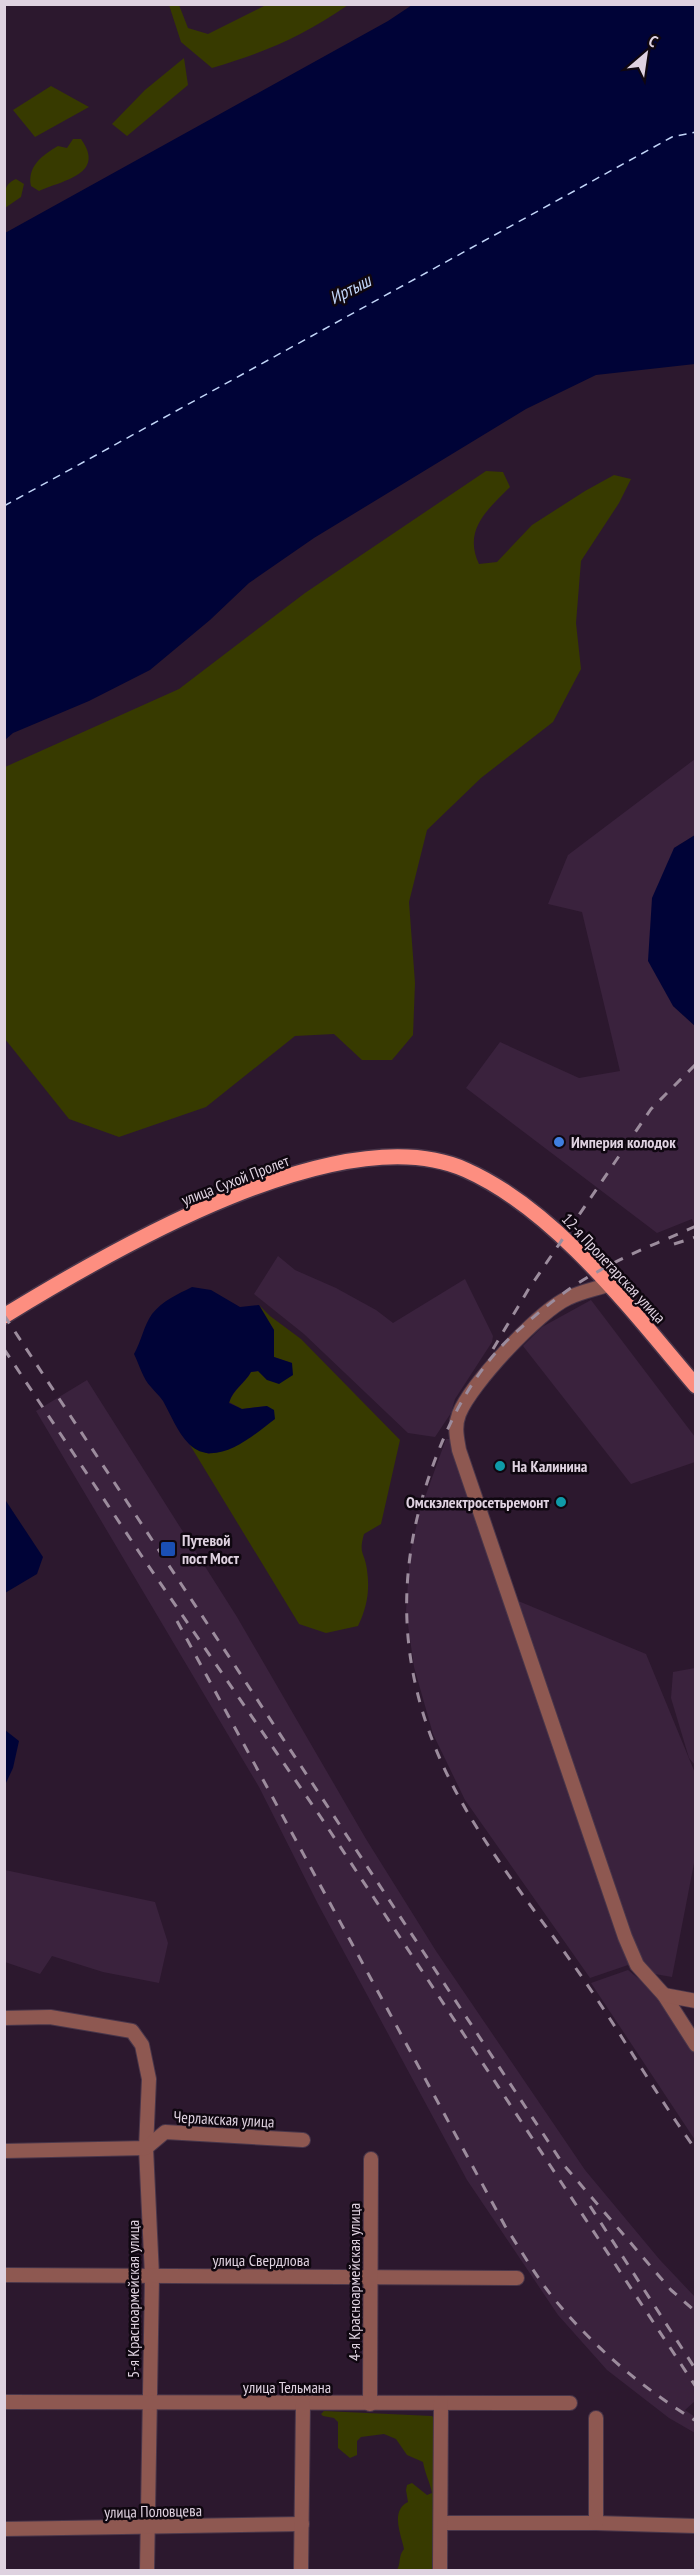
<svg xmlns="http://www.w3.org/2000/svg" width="700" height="2575" font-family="'PT Sans Narrow',sans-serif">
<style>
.built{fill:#3a223d}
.green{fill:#373a00}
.water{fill:#000337}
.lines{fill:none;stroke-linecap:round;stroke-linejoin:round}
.ferry{stroke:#c1d5f8;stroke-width:1.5;stroke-dasharray:8 6;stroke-linecap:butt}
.minor-casing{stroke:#49364a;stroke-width:16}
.major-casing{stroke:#49364a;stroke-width:18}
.minor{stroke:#8e5851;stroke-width:14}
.major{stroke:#fd8e80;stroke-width:15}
.rail{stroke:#9c8c9d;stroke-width:3;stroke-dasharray:10 10;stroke-linecap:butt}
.shop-dot{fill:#3f7fe0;stroke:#0f0710;stroke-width:2}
.culture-dot{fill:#0f9aa8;stroke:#0f0710;stroke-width:2}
.transit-dot{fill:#1a4fb4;stroke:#0f0710;stroke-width:2}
.labels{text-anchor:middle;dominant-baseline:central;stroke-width:5;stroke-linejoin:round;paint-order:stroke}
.poi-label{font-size:16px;font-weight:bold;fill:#dfd2e0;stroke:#0f0710;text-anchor:start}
.street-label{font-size:16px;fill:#dfd2e0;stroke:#0f0710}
.water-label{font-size:18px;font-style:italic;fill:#c1d5f8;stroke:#0f0710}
</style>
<rect width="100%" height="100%" fill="#2c182e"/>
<g class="built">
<polygon points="695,759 695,835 674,848 673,1006 695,1026 695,1227 692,1219 657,1233 466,1088 500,1042 579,1078 620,1071 582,912 548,904 568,855"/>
<polygon points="278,1256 295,1270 336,1288 376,1310 393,1323 465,1279 493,1336 492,1342 455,1399 451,1413 435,1437 408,1433 304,1334 254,1294"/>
<polygon points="591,1300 695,1437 695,1462 631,1484 523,1346 542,1327"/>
<polygon points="87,1380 237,1617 366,1839 436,1951 585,2170 660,2260 695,2297 695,2401 685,2410 695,2417 695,2433 669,2418 607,2370 558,2315 467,2180 318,1904 259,1787 36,1411"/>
<polygon points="446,1439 453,1439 504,1595 646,1654 695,1773 695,1858 672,1977 638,1971 628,1965 590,1978 465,1800 433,1734 414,1667 406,1611 410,1553 420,1511"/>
<polygon points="695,1668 696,1669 695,1765 689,1758 671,1698 673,1672"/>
<polygon points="5,1870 155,1902 168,1943 159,1983 103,1972 52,1956 40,1974 5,1962"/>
<polygon points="628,1970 657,1994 695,2054 695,2140 591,1983"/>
</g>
<g class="green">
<path d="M169,5H179L188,28L208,34L266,5H348C301,37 266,52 212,68L181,42Z"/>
<polygon points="184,58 188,85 127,136 112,124 145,90"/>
<polygon points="51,86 89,107 35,137 13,110"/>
<path d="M73,139H81C106,174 64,180 39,191L31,186C27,167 42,155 58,146L67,148Z"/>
<path d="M16,179L24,184L21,197L5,208C4,195 3,184 16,179Z"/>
<path d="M486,471L503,472L510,487C487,510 463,530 479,564L497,562L532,525L585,491L614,475L631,479L619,503L581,561L576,623L581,669L553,722L481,778L427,830L409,902L415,983L413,1035L392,1060H362L334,1034L295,1036L206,1107L119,1137L69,1119L5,1039V767L179,689L305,593Z"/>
<path d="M259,1305L270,1316L301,1339L400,1440L381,1524L364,1534C358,1555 365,1552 367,1570C370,1591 367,1607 358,1626L326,1633L299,1624L190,1445L209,1454L267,1406L242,1409L229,1402C234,1389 245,1383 251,1372L259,1371L267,1380L292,1363L274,1357V1330Z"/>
<path d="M324,2411L432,2416L436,2420V2538L432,2563L433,2570H397C401,2563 398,2556 404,2549C401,2534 390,2511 408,2502L406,2490L407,2485L412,2483L427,2495L432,2493C430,2482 425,2474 423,2462L407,2455L396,2439L384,2434L361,2437L357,2441V2455L350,2458L338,2448V2422L334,2418L323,2416L321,2414Z"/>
</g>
<g class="water">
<polygon points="412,5 695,5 695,364 596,375 526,409 314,538 249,583 210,620 150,670 89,701 13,733 5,740 5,233 388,21"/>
<polygon points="695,835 695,1026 673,1006 648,961 652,898 674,848"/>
<path d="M192,1287L211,1290L240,1307L259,1305L274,1330V1357L292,1363L293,1375L279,1384L267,1380L258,1371L251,1372C245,1383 233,1389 229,1403L242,1409L267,1406L274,1410L275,1419C254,1435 215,1470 189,1444C177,1432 171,1415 163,1401C159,1395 155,1392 151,1387C143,1379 139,1364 134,1354C141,1342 144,1325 152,1314C162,1301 178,1294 192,1287Z"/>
<polygon points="4,1498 43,1557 37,1574 5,1593"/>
<polygon points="5,1730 19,1741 13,1768 5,1785"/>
</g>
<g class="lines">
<polyline class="ferry" points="4,506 672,137 696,132"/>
<g class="minor-casing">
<g id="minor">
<path d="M607,1285C595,1289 580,1292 568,1298C539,1311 471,1384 459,1414C454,1427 457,1438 459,1450L625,1937L637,1965L664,1995L696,2045"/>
<polyline points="664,1995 696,2001"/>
<polyline points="4,2018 50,2017 132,2031 142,2045 149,2079 146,2148 152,2276 147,2570"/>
<polyline points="4,2151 146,2148 165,2132 303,2140"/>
<polyline points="4,2275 517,2278"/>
<polyline points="4,2402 570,2403"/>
<polyline points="370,2404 371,2159"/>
<polyline points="441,2523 596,2523 696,2526"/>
<polyline points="596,2523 596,2418"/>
<polyline points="4,2529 302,2524"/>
<polyline points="301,2570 303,2404"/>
<polyline points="440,2570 441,2403"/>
</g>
</g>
<g class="major-casing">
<path id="major" d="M4,1316C110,1251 342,1114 466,1170C556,1210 633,1312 696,1386"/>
</g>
<use href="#minor" class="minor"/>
<use href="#major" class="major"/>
<g class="rail">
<path d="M696,1226C663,1241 628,1254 597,1272C567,1288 540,1311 514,1334C481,1364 457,1405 440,1447C399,1548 394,1645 435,1747C470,1834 534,1906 586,1983C624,2038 657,2096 696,2150"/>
<polyline points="674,1244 696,1237"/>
<polyline points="4,1315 563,2164 671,2290 696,2312"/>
<polyline points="4,1349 141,1555 320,1816 696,2387"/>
<polyline points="493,1349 528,1290 651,1109 696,1064"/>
<path d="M177,1621L505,2226C520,2249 534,2273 551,2295C592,2346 641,2387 696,2421"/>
<polyline points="590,2206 696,2370"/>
</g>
</g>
<circle class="shop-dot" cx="559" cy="1142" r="6"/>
<g class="culture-dot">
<circle cx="500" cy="1466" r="6"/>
<circle cx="561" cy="1502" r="6"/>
</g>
<rect class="transit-dot" x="160" y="1541" width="16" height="16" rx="3"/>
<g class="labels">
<g class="poi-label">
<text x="571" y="1142">Империя колодок</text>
<text x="512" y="1466">На Калинина</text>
<text x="549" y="1502" text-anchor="end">Омскэлектросетьремонт</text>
<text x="182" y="1540">Путевой<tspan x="182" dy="18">пост Мост</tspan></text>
</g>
<g class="street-label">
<text transform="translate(235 1180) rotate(-21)">улица Сухой Пролет</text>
<text transform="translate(614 1268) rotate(47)">12-я Пролетарская улица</text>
<text transform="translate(224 2119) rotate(3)">Черлакская улица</text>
<text x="261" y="2260">улица Свердлова</text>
<text transform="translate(354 2282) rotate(-90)">4-я Красноармейская улица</text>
<text transform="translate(133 2299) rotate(-90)">5-я Красноармейская улица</text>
<text x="287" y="2387">улица Тельмана</text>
<text transform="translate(153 2511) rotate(-1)">улица Половцева</text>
</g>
<g class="water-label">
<text transform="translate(350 289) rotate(-27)">Иртыш</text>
</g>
</g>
<rect width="700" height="2575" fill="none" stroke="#dfd2e0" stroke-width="12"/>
<g transform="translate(646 54) rotate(29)" stroke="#0f0710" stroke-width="4.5" paint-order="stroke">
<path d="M0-4.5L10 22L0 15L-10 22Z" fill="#dfd2e0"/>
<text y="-9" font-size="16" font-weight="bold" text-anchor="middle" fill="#dfd2e0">С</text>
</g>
</svg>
